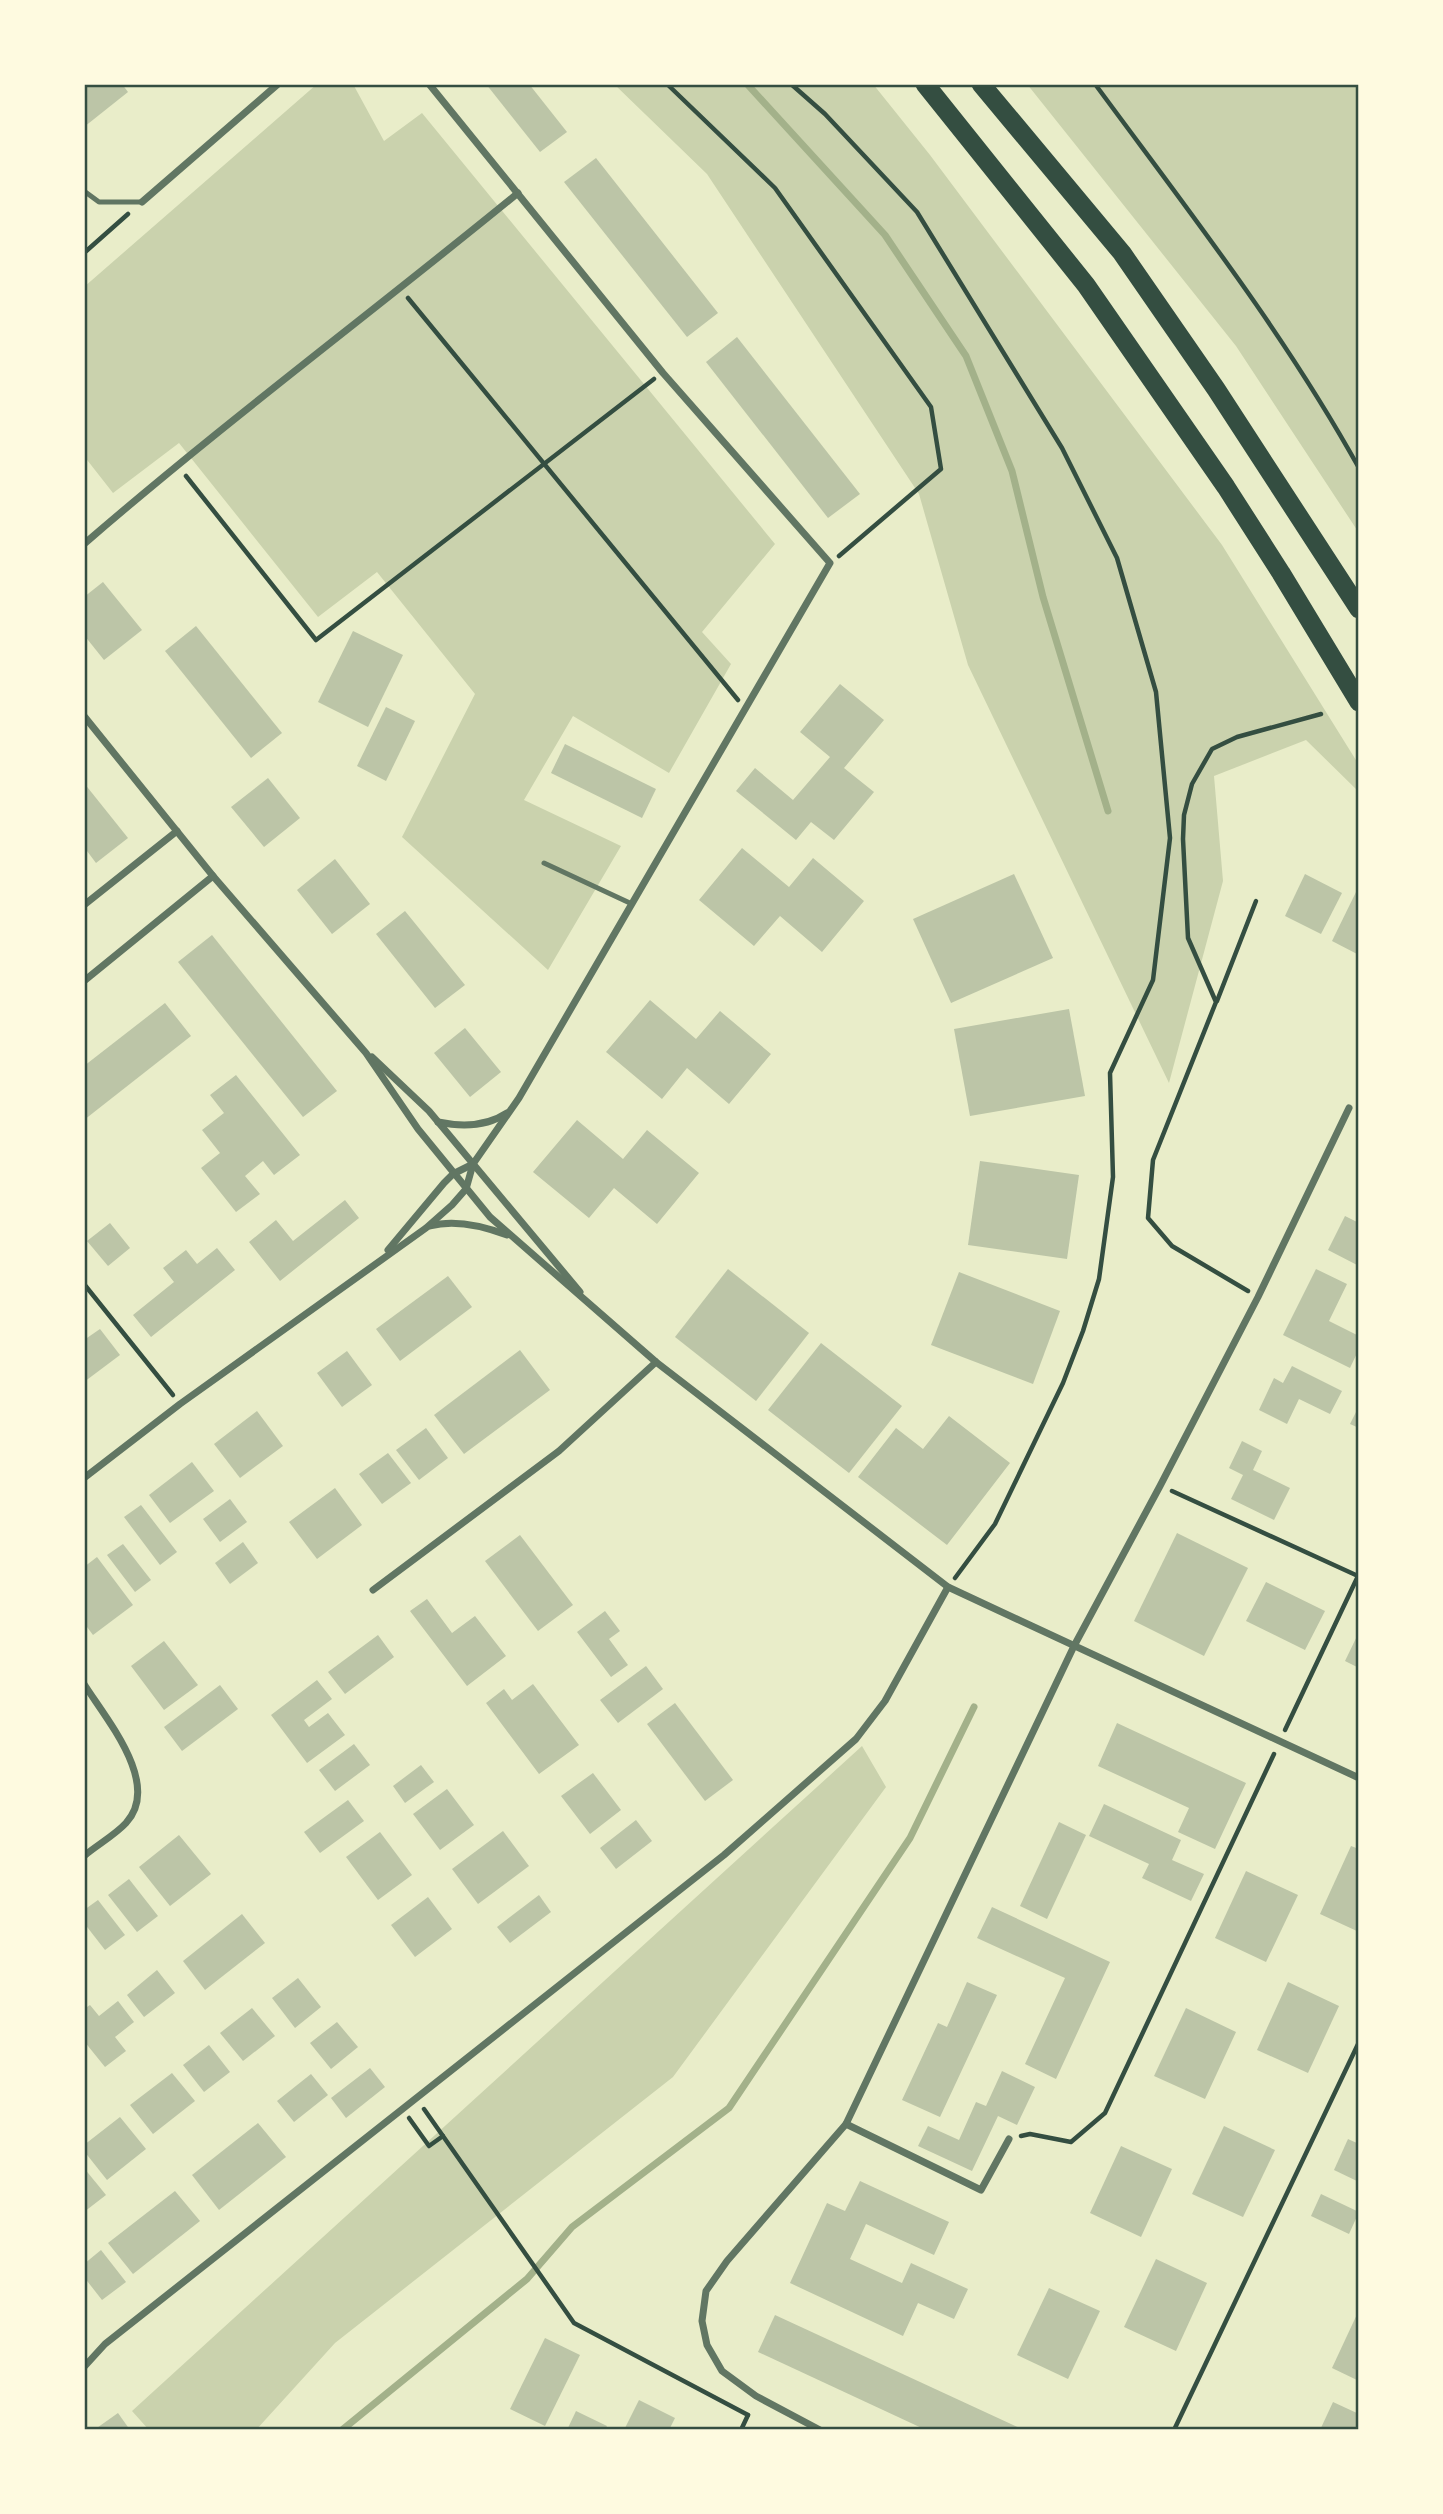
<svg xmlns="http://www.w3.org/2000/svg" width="1443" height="2514" font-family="Mulish,sans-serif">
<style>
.green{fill:#cad2ad}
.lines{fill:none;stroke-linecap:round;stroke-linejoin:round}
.stream{stroke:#a3b18a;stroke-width:7}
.building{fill:#bcc5a7}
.path{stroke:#344e41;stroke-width:4.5}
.service{stroke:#617663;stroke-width:5}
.minor{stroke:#617663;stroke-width:7}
.trunk{stroke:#344e41;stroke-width:19}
.neatline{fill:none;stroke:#344e41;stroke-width:2.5}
</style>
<rect width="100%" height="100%" fill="#e9edc9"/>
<g class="green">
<polygon points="317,84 353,84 384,141 422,113 775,544 702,632 731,664 669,773 573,716 524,800 621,846 548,970 402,837 475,694 377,572 318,617 179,443 113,493 84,456 84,287"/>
<polygon points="614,84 873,84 930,155 1222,545 1359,765 1359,792 1306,740 1214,776 1223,881 1169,1083 968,665 919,494 707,174"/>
<polygon points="1027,84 1359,84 1359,533 1236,346"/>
<polygon points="862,1746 886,1787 673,2077 335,2343 256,2430 149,2430 132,2411"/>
</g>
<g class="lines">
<g class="stream">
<polyline points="747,84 885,235 966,356 1012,471 1043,597 1108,811"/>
<polyline points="342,2430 527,2279 572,2227 729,2108 910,1838 974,1707"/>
</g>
</g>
<g class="building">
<polygon points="84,84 122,84 128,92 84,127"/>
<polygon points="486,84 529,84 567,132 540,152"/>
<polygon points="596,158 718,313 687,337 564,182"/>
<polygon points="737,337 860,494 828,518 706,362"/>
<polygon points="103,582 142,630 104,660 84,635 84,597"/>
<polygon points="196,626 282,733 251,758 165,651"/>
<polygon points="353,631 403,655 368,727 318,702"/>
<polygon points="840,684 884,720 844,768 874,792 834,840 811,822 796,840 736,791 755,768 793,800 830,757 800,732"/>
<polygon points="386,707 415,721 386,781 357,766"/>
<polygon points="565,744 656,789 642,818 551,773"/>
<polygon points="268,778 300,818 264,847 231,807"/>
<polygon points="84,783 128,838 96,863 84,847"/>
<polygon points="742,848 789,887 813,858 864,901 822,952 780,916 754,946 699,900"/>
<polygon points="335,859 370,904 332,934 297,890"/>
<polygon points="1014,874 1053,958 951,1003 913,919"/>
<polygon points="1305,874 1342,893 1321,934 1285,916"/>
<polygon points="1357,890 1359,891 1359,955 1332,941"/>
<polygon points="405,911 465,985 435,1008 376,934"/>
<polygon points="212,935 337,1091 303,1117 178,962"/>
<polygon points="650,1000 696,1039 720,1011 771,1054 729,1104 687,1068 662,1099 606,1052"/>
<polygon points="165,1003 191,1036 84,1120 84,1066"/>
<polygon points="1069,1009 1085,1096 970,1116 954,1029"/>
<polygon points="465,1028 501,1072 470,1097 434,1053"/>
<polygon points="236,1075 300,1155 274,1175 263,1161 245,1176 260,1194 236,1212 201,1168 220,1153 202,1130 224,1113 210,1095"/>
<polygon points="577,1120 623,1159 647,1130 699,1173 657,1224 614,1188 589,1218 533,1172"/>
<polygon points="980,1161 1079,1175 1067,1259 968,1245"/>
<polygon points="345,1200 359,1218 280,1281 249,1242 276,1220 293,1241"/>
<polygon points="1345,1216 1359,1223 1359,1266 1328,1250"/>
<polygon points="110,1223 130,1248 108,1266 87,1241"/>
<polygon points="217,1248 235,1270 151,1337 133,1315 174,1282 163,1268 186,1250 197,1264"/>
<polygon points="728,1269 809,1333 756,1401 675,1337"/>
<polygon points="1316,1269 1347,1284 1329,1321 1359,1336 1359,1349 1350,1368 1283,1335"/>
<polygon points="959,1272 1060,1311 1033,1384 931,1345"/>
<polygon points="448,1276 472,1307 400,1361 376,1329"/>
<polygon points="100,1329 120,1355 84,1382 84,1340"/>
<polygon points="821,1343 902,1406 849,1473 768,1410"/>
<polygon points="520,1350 550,1390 464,1454 434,1415"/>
<polygon points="347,1351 372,1385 342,1407 317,1373"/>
<polygon points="1292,1366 1342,1391 1330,1414 1299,1399 1287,1424 1259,1410 1274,1378 1283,1383"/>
<polygon points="1359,1406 1359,1428 1350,1424"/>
<polygon points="257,1411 283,1446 240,1478 214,1444"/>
<polygon points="949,1416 1010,1463 947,1545 858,1477 896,1428 923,1449"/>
<polygon points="426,1428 448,1458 419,1480 396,1450"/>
<polygon points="1242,1441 1262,1451 1253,1470 1290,1488 1274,1520 1231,1499 1243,1475 1229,1468"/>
<polygon points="388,1453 411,1483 382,1504 359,1474"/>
<polygon points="192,1462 214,1491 170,1523 149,1495"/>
<polygon points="335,1488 362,1525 317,1559 289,1522"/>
<polygon points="230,1499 247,1522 220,1542 203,1519"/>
<polygon points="141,1505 177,1552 160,1565 124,1517"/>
<polygon points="1177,1533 1248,1568 1204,1656 1134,1621"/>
<polygon points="520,1535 573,1605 538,1631 485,1561"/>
<polygon points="243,1542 258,1563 230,1584 215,1563"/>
<polygon points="123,1544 151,1580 135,1592 107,1555"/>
<polygon points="97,1557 133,1605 93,1635 84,1623 84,1567"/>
<polygon points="1266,1582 1325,1611 1305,1650 1246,1621"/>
<polygon points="427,1599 452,1633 475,1616 506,1656 467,1686 410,1611"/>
<polygon points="605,1611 620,1631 609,1639 628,1665 611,1677 577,1632"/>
<polygon points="1359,1632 1359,1668 1345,1661"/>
<polygon points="378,1635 394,1657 345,1694 328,1672"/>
<polygon points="164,1641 198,1685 164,1710 131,1666"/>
<polygon points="646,1666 663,1689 618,1723 600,1700"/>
<polygon points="317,1680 332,1699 304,1720 309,1727 328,1713 345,1735 307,1763 271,1715"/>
<polygon points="533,1684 579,1745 539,1774 486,1703 504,1689 512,1700"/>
<polygon points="220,1685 238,1709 182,1751 164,1727"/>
<polygon points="675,1703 733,1780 705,1801 647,1724"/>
<polygon points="1117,1723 1246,1783 1215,1849 1178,1832 1189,1808 1098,1766"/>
<polygon points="354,1744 370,1765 335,1791 319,1770"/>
<polygon points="421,1765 434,1782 405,1803 393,1786"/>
<polygon points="593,1773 621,1810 590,1834 561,1796"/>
<polygon points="447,1789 474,1825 440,1850 413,1814"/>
<polygon points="348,1800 364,1821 320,1853 304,1832"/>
<polygon points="1104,1804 1181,1840 1172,1860 1204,1874 1191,1901 1142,1878 1149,1864 1089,1836"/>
<polygon points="636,1820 652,1841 616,1869 600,1848"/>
<polygon points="1059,1822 1086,1835 1047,1919 1020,1906"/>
<polygon points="503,1831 529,1866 478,1904 452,1869"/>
<polygon points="380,1832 412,1875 378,1900 346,1857"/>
<polygon points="179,1835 211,1874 170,1906 139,1867"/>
<polygon points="1351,1846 1359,1849 1359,1932 1320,1914"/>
<polygon points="1246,1871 1298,1895 1266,1962 1215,1938"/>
<polygon points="129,1879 158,1916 137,1932 108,1895"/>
<polygon points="539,1895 551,1912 510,1943 497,1927"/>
<polygon points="428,1897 452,1929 415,1957 391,1925"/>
<polygon points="98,1900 125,1935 105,1950 84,1923 84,1910"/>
<polygon points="992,1907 1110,1962 1056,2079 1025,2064 1065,1978 977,1938"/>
<polygon points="242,1914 265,1943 205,1990 183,1961"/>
<polygon points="157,1970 175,1993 144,2017 127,1995"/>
<polygon points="298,1978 321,2007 295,2028 272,1998"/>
<polygon points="967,1982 997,1995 940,2117 902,2100 938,2023 947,2027"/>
<polygon points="1288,1982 1339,2006 1308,2073 1257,2050"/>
<polygon points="118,2001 134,2022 115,2037 126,2051 105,2067 84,2041 84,2009 90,2005 99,2016"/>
<polygon points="252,2008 275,2036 243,2061 220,2033"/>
<polygon points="1186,2008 1236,2032 1205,2099 1154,2076"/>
<polygon points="337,2022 358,2047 331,2069 310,2043"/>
<polygon points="209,2045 230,2072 204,2092 183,2065"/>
<polygon points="370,2068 385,2087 346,2118 331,2098"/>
<polygon points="1002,2071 1035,2087 1017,2125 998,2116 972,2171 918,2146 928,2126 959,2140 976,2102 986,2106"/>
<polygon points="172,2073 195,2101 153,2134 130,2105"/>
<polygon points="311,2074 328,2095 294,2122 277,2101"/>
<polygon points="120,2117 146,2149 107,2180 84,2151 84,2145"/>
<polygon points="258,2123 286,2157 219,2210 192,2175"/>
<polygon points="1224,2126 1275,2150 1243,2217 1192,2194"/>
<polygon points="1348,2139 1359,2144 1359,2182 1334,2170"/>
<polygon points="1121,2146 1172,2169 1141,2237 1090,2213"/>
<polygon points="84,2168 106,2195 84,2212"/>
<polygon points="860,2181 949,2222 934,2255 866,2224 850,2259 902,2283 911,2263 968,2289 954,2319 918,2303 903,2336 790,2283 827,2203 845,2211"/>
<polygon points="175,2191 200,2221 133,2274 108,2243"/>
<polygon points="1321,2194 1359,2212 1349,2234 1311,2216"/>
<polygon points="101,2250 126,2282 102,2300 84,2277 84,2264"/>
<polygon points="1156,2259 1207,2283 1176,2351 1124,2327"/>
<polygon points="1049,2288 1100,2311 1068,2379 1017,2355"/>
<polygon points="1359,2310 1359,2381 1332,2368"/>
<polygon points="775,2315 1024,2430 926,2430 758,2352"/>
<polygon points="545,2338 580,2355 545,2426 510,2409"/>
<polygon points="639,2400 675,2418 669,2430 624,2430"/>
<polygon points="1333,2402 1359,2414 1359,2430 1320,2430"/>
<polygon points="576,2411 607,2426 605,2430 567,2430"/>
<polygon points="118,2413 130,2430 94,2430"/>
</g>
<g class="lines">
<g class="path">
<polyline points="667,84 775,188 931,407 941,469 839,556"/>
<polyline points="791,84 825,114 917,212 1062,448 1117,558 1156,692 1170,838 1153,980 1110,1073 1113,1177 1099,1279 1083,1331 1063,1383 995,1524 955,1578"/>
<path d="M1095,84C1187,209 1283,331 1359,468"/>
<polyline points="84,253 128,214"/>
<polyline points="408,298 738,700"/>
<polyline points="186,476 316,640 654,379"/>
<polyline points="1217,1001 1256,901"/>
<polyline points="84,1284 173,1395"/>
<polyline points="1248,1291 1172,1246 1148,1218 1153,1160 1216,1002 1188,938 1183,839 1184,815 1192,784 1212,749 1237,737 1321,714"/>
<polyline points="1172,1491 1358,1576"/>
<polyline points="1285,1730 1358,1576"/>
<polyline points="424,2109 574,2323 748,2415"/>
<polyline points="409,2118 429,2146 443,2136"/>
<polyline points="1021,2136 1030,2134 1071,2142 1105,2113 1274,1754"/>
<polyline points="741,2430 748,2415"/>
<polyline points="1174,2430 1359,2042"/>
</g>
<g class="service">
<polyline points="84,191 99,202 142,202"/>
<polyline points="544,863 632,904"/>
</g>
<g class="minor">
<polyline points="142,202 278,84"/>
<path d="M84,544C225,422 374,311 518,193"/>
<polyline points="84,716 213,876 366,1053 418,1129 490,1217 656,1362 948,1587 1359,1778"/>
<polyline points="84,905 177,831"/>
<polyline points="84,981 213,876"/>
<polyline points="372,1057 429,1111 580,1292"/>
<path d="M438,1122C462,1127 486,1127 507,1113"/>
<path d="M430,1226C455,1219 483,1226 507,1235"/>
<polyline points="388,1250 444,1183 453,1174 473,1164"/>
<polyline points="84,1478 180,1404 426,1228 452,1205 466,1189 473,1164 519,1098 830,563 663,373 429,84"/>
<polyline points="373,1590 559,1451 656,1362"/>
<path d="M84,1684C106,1719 162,1784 126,1823C115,1835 97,1845 84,1856"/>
<polyline points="846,2124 981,2190 1009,2139"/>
<polyline points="84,2367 105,2344 724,1855 856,1739 885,1701 948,1587"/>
<polyline points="820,2430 756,2396 722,2371 707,2345 702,2321 706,2291 727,2261 846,2124 1074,1646 1160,1486 1258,1297 1349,1108"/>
</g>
<g class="trunk">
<polyline points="925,84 1086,285 1226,487 1281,573 1359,702"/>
<polyline points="981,84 1122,253 1216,389 1359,609"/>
</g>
</g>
<rect width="1443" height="2514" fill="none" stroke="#fefae0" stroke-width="172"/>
<rect x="86" y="86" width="1271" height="2342" class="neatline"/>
</svg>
